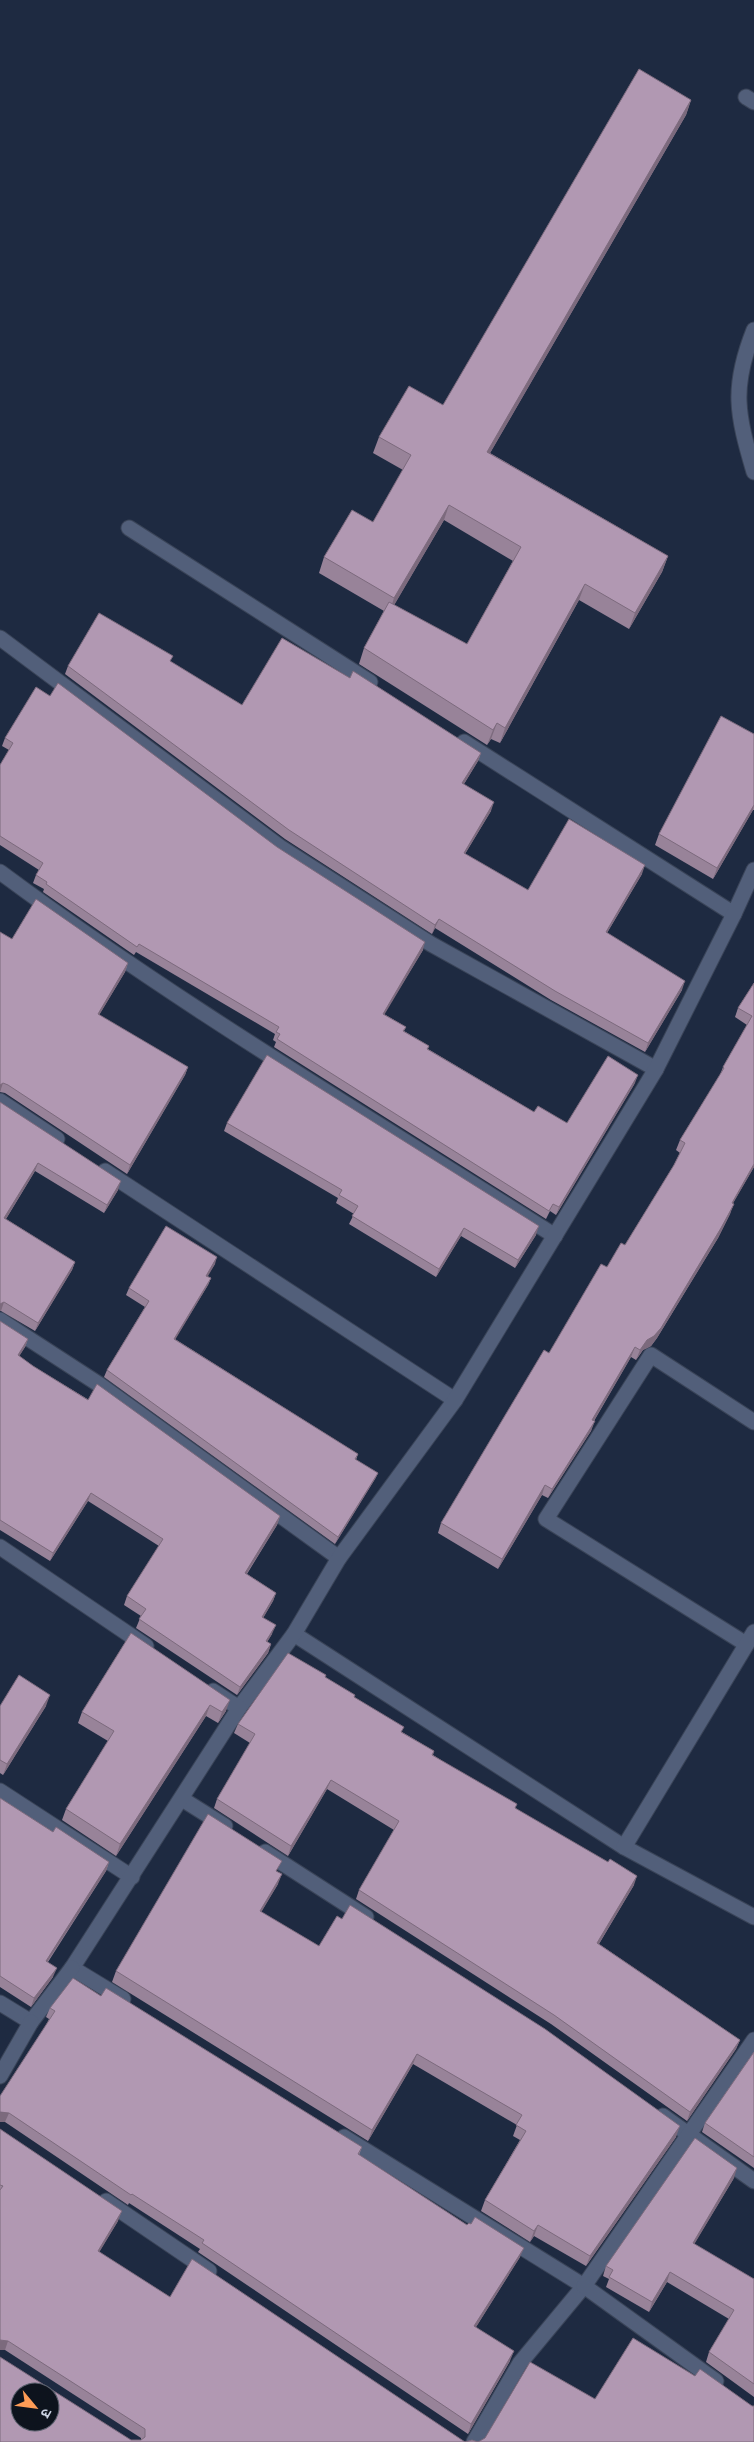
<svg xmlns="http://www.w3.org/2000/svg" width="754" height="2442" font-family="Quicksand,'Noto Sans Devanagari',sans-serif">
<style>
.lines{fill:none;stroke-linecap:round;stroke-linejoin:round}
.minor-casing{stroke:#3a4458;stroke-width:17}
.minor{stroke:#525f7a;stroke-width:15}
.wall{fill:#988399;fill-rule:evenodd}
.shaded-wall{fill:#7c6a7d}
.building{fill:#b198b2;stroke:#7c6a7d;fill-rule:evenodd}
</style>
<rect width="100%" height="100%" fill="#1e2a41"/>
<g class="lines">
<g class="minor-casing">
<g id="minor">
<polyline points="746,97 754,102"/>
<path d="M754,330C731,388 737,414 754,472"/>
<polyline points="129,528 370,682"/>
<polyline points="0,638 280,847 431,944 656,1069"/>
<polyline points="464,742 734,914"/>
<path d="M0,872C178,1004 369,1117 555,1236"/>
<polyline points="0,1101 57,1139"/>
<polyline points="105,1171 455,1400"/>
<polyline points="0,1320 100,1385 339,1558"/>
<polyline points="0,1547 146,1646"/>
<polyline points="294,1634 624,1847 754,1917"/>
<polyline points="746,1644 546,1519 651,1355 754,1422"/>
<polyline points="239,1708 294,1634 339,1558 455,1400 656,1069 734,914 754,870"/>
<polyline points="0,1791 132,1877"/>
<polyline points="182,1799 225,1826"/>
<polyline points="624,1847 754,1632"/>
<polyline points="265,1852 366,1917"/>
<polyline points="123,1999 72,1968 239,1708 213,1691"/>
<polyline points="0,2003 31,2022 72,1968"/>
<polyline points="0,2076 31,2022"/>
<polyline points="663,2116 754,2181"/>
<polyline points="344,2137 584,2286 520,2363 474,2442"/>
<polyline points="106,2201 209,2271"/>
<polyline points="716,2381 584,2286 754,2040"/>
</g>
</g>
<use href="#minor" class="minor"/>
</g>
<g class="wall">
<path d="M691,100L686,115L490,453L668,556L662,572L629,629L579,600L500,743L491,739L487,745L359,664L364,648L384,611L319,573L324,557L373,522L403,470L373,453L379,437L443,405ZM444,520L513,561L467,644L394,605Z"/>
<polygon points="171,662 242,705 350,678 481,753 478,761 464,784 491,811 465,854 528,890 642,874 607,933 682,990 645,1052 551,1000 435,928 432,934 285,839 65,674 68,666"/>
<polygon points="754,734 754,810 753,810 713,879 655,845 659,834"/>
<polygon points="5,738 277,847 423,950 384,1014 406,1027 404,1031 429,1046 428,1049 534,1112 567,1123 635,1083 556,1215 550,1211 546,1219 274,1047 276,1042 273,1040 275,1034 136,952 134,955 43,892 44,889 33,883 36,875 39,870 0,845 0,765 9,750 2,746"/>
<polygon points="12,939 128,963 125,972 99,1015 188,1067 185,1075 127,1174 5,1093 0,1092"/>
<polygon points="754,983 754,1167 733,1203 730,1214 718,1238 657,1338 651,1346 643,1350 636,1360 631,1357 594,1421 591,1431 548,1498 542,1495 498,1569 438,1533 441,1523 549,1353 607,1267 625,1245 674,1165 680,1153 676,1150 680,1140 720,1075 723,1067 747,1025 735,1017 738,1008"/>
<polygon points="0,1102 118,1190 104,1213 35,1171 6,1219 75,1262 72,1270 35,1331 1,1311 0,1311"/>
<polygon points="227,1123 536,1235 515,1268 461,1236 436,1277 349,1224 354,1214 336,1203 338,1198 224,1131"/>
<polygon points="215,1264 207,1276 211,1278 208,1285 175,1339 358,1454 356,1460 378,1473 375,1479 335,1544 104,1377 107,1370 145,1307 126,1295 129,1288"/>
<polygon points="0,1321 28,1339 25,1347 19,1356 33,1366 280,1516 277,1525 247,1574 276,1593 273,1601 263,1618 272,1634 267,1642 271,1644 268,1653 237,1695 136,1628 141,1616 124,1605 127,1596 159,1546 88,1501 50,1561 0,1530"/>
<polygon points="131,1633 226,1711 218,1723 206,1716 116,1856 62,1820 66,1809 108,1741 78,1723 82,1712"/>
<polygon points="326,1675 325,1677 402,1732 434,1751 433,1755 634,1885 599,1944 740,2040 736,2049 687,2121 551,2024 356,1899 359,1890 394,1830 327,1789 288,1856 214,1808 217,1799 250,1743 234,1733 238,1724"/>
<polygon points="0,1706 46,1706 3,1775 0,1773"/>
<polygon points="0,1798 53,1832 109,1862 106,1871 48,1962 53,1977 31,2007 0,1987"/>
<polygon points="278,1872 278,1884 261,1912 319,1946 676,2137 586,2266 534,2236 530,2242 481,2211 485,2200 520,2140 513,2136 517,2125 413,2064 368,2141 112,1982 116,1971"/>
<polygon points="101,1996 362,2147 359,2155 467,2225 520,2257 476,2327 510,2361 468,2434 198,2252 200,2249 129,2203 128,2205 5,2122 0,2122 49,2019 46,2017 50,2008"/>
<polygon points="754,2052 754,2168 702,2132 705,2123"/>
<polygon points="0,2129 118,2221 99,2252 170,2297 465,2442 478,2442 595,2399 695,2376 752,2406 754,2442 0,2442 141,2440 141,2438 5,2350 0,2350"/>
<polygon points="734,2178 694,2244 754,2279 754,2397 706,2362 709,2352 729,2319 667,2282 649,2312 606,2287 609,2279 603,2276 606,2266"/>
</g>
<g class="shaded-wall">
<polygon points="691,100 686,115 482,467 487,452"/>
<polygon points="449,505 444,520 389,614 394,598"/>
<polygon points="668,556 662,572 629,629 635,613"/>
<polygon points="585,584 579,600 500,743 505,728"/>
<polygon points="497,723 491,739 487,745 493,730"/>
<polygon points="481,753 478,761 459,792 462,783"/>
<polygon points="494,802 491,811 460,862 464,853"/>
<polygon points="754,805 753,810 713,879 717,868"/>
<polygon points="645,865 642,874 602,941 606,932"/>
<polygon points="439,919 435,928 432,934 435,925"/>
<polygon points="425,942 423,950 380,1022 383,1014"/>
<polygon points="128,963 125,972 95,1022 98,1014"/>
<polygon points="685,981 682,990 645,1052 648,1043"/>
<polygon points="188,1067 185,1075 127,1174 130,1165"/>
<polygon points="638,1075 635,1083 556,1215 559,1207"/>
<polygon points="3,1083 0,1092 0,1085"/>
<polygon points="38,1163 35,1171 1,1227 4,1218"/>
<polygon points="754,1164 754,1167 728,1212 732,1203"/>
<polygon points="121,1181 118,1190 104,1213 107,1205"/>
<polygon points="734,1204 730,1214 718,1238 657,1338 651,1346 643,1350 636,1360 640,1350"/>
<polygon points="539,1226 536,1235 515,1268 518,1260"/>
<polygon points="464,1228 461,1236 436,1277 439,1269"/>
<polygon points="217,1257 215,1264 204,1283 206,1276"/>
<polygon points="75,1262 72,1270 35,1331 38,1323"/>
<polygon points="211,1278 208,1285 172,1345 174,1339"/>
<polygon points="4,1302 1,1311 0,1311 0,1304"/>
<polygon points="28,1339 25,1347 15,1363 18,1355"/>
<polygon points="635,1347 631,1357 589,1429 592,1420"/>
<polygon points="595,1421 591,1431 548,1498 552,1489"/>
<polygon points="378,1473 375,1479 335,1544 338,1537"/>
<polygon points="545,1485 542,1495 498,1569 502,1559"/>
<polygon points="91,1493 88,1501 50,1561 53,1553"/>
<polygon points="280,1516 277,1525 242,1581 245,1573"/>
<polygon points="276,1593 273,1601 259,1625 262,1617"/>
<polygon points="276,1625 272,1634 263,1649 266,1641"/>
<polygon points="271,1644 268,1653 237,1695 240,1687"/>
<polygon points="50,1695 46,1706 3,1775 7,1764"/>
<polygon points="230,1700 226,1711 218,1723 222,1712"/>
<polygon points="210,1705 206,1716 116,1856 120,1844"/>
<polygon points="331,1780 327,1789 288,1856 291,1846"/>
<polygon points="109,1862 106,1871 42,1970 46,1961"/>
<polygon points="282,1874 278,1884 256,1921 260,1911"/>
<polygon points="637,1876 634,1885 594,1952 597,1943"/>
<polygon points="57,1968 53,1977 31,2007 34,1998"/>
<polygon points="740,2040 736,2049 687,2121 690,2112"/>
<polygon points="417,2054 413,2064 368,2141 372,2130"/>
<polygon points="0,2112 9,2113 5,2122 0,2122"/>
<polygon points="680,2126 676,2137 586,2266 590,2256"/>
<polygon points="737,2168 734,2178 689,2253 693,2243"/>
<polygon points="122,2211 118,2221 94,2261 98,2251"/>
<polygon points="538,2225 534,2236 530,2242 534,2231"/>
<polygon points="524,2248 520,2257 471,2335 474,2326"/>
<polygon points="670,2272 667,2282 649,2312 652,2302"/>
<polygon points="0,2340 8,2341 5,2350 0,2350"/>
<polygon points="514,2351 510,2361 468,2434 471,2424"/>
</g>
<g class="building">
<polygon points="639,69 691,100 487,452 668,556 635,613 585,584 505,728 497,723 493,730 364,648 389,602 467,644 521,547 449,505 394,598 324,557 352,510 373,522 411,455 379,437 409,386 443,405"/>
<polygon points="99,613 173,656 170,661 242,705 282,638 350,678 353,671 481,753 462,783 494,802 464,853 528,890 569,819 645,865 606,932 685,981 648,1043 555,991 439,919 435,925 289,830 68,666"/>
<polygon points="58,683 277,847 425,942 383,1014 406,1027 403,1031 429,1046 427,1049 534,1112 538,1106 567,1123 608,1056 638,1075 559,1207 553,1204 549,1211 277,1039 280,1034 276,1032 279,1027 139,944 137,947 46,884 47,882 36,875 43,863 0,836 0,765 13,743 5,738 36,687 50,696"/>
<polygon points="721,716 754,734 754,805 717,868 659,834"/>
<polygon points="36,899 128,963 98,1014 188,1067 130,1165 8,1085 3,1083 0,1085 0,932 12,939"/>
<polygon points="754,983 754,1164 732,1203 734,1204 721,1228 661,1328 654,1336 647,1340 640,1350 635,1347 592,1420 595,1421 552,1489 545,1485 502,1559 441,1523 544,1350 549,1353 601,1264 607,1267 621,1243 625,1245 674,1165 685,1143 680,1140 724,1068 723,1067 752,1016 738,1008"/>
<polygon points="267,1055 539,1226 518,1260 464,1228 439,1269 352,1216 358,1206 339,1195 342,1190 227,1123"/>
<polygon points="0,1102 121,1181 107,1205 38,1163 4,1218 75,1262 38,1323 4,1302 0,1304"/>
<polygon points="166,1226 217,1257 206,1276 211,1278 174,1339 358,1454 355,1459 378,1473 338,1537 107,1370 149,1301 129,1288"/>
<polygon points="0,1321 28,1339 18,1355 33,1366 88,1400 97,1384 280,1516 245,1573 276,1593 262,1617 276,1625 266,1641 271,1644 240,1687 139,1619 146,1609 127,1596 163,1539 91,1493 53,1553 0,1520"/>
<polygon points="131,1633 230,1700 222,1712 210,1705 120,1844 66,1809 114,1731 82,1712"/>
<polygon points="288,1653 326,1675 325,1677 355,1695 354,1697 404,1727 401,1732 434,1751 432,1755 517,1804 515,1808 608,1862 610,1859 637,1876 597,1943 740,2040 690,2112 554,2015 359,1890 399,1821 331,1780 291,1846 217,1799 255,1734 238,1724"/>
<polygon points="19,1675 50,1695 7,1764 0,1760 0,1706"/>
<polygon points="0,1798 53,1832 56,1827 109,1862 46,1961 57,1968 34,1998 0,1976"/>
<polygon points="208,1814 282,1861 276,1871 282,1874 260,1911 319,1946 337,1916 342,1919 350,1905 545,2029 680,2126 590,2256 538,2225 534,2231 485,2200 526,2131 516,2125 522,2115 417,2054 372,2130 116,1971"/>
<polygon points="73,1978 101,1996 106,1988 362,2147 358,2154 467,2225 469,2223 471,2224 475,2217 524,2248 474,2326 514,2351 471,2424 202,2243 204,2240 132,2194 131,2195 9,2113 0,2112 0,2096 55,2011 50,2008"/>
<polygon points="754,2052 754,2157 705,2123"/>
<path d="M0,2129L122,2211L98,2251L170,2297L192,2259L465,2442L472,2440L478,2442L485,2438L530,2362L595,2399L633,2338L695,2376L700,2369L752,2406H754V2442H0V2357L131,2440H141L145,2437V2429L8,2341L0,2340V2190L3,2186L0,2185ZM20,2392H50V2422H20Z"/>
<polygon points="695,2138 737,2168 693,2243 754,2279 754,2384 709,2352 734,2310 670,2272 652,2302 609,2277 613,2270 606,2266"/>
</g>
<g transform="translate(35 2407) rotate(119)"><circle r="24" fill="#0d131d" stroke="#595f6c"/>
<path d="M0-4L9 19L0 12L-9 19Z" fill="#fd9c56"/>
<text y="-8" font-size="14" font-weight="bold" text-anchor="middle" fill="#cad2e2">उ</text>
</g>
</svg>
